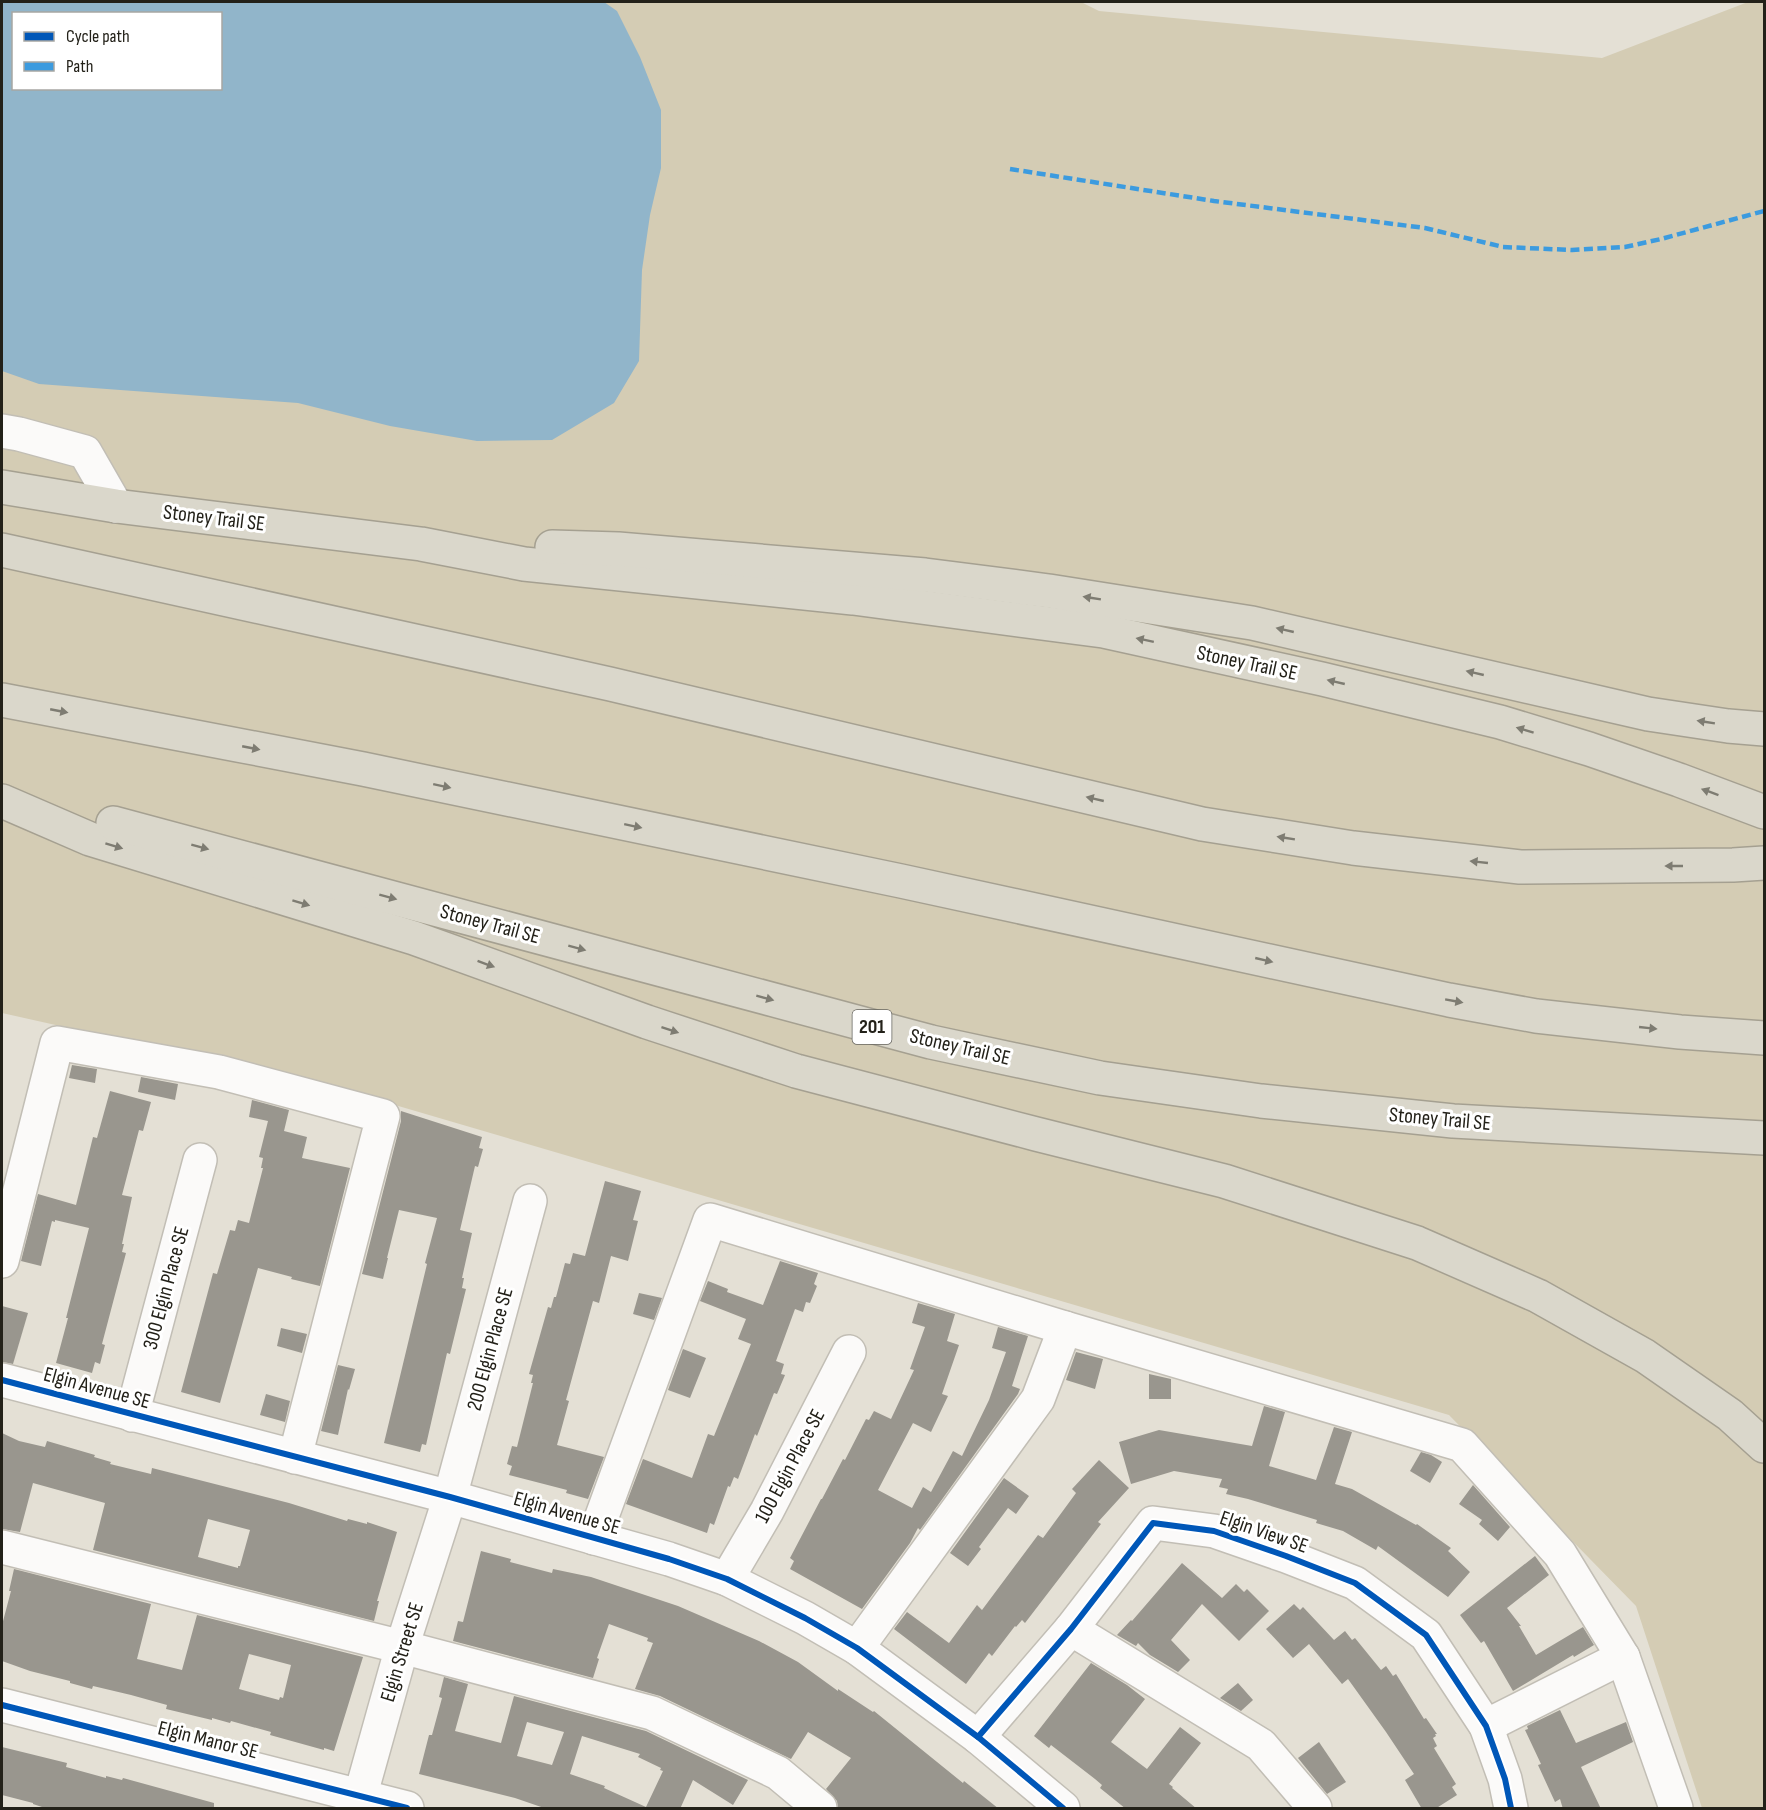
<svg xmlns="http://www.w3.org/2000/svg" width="1766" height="1810" font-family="'Sofia Sans Condensed',sans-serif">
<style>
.green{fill:#d4ccb4;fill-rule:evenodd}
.water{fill:#91b5ca;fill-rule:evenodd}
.building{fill:#99968e;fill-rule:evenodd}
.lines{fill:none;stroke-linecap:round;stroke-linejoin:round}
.minor-casing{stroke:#c2beb5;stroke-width:36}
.highway-casing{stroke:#a5a091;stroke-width:36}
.minor{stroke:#fbfaf9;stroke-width:33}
.highway{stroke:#dad7cb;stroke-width:33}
.quiet{stroke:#3c9bdf;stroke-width:4.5;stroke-dasharray:9 4.5;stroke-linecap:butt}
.cycleway-casing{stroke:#fff;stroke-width:10}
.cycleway{stroke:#0057b8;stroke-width:6}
.oneway{fill:#7e7c72}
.labels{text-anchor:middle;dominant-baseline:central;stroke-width:6;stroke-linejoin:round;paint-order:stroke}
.shield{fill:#fff;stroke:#65645e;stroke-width:1.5}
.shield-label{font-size:20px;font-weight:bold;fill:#232119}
.street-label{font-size:21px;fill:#232119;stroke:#fff}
</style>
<rect width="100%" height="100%" fill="#e4e0d5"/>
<path class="green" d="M2,2H1081L1099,11L1602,58L1748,2H1764V1808H1702L1636,1606L1449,1415L337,1088L2,1013ZM14,14H220V88H14Z"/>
<path class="water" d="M2,2H604L617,11L640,57L661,110V168L650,215L642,270L639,361L614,403L552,440L477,441L390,426L298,403L39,384L2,371ZM14,14H220V88H14Z"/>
<g class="building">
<polygon points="72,1065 97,1069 95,1083 69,1078"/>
<polygon points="141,1077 178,1084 175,1100 138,1092"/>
<polygon points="110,1091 151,1102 143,1131 139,1130 122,1195 132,1197 122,1244 124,1244 122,1252 126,1253 102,1344 105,1345 100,1364 95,1362 92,1373 56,1363 68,1318 66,1318 89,1228 55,1220 55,1222 52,1221 41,1266 21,1261 38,1194 76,1205 93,1137 97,1138"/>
<polygon points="252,1100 289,1110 284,1131 307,1137 302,1158 350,1168 320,1286 291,1279 292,1277 258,1268 220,1403 181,1392 213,1273 217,1274 230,1230 235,1231 238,1220 249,1223 263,1168 261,1168 263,1158 259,1157 268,1121 249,1117"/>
<polygon points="401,1111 482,1137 479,1148 483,1149 478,1167 475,1166 460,1230 472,1233 462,1278 464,1278 462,1288 466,1289 450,1354 447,1353 426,1445 422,1444 420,1452 384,1443 427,1264 425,1263 437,1218 399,1210 387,1258 388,1258 383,1279 362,1274 401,1121"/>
<polygon points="605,1181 641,1191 633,1220 638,1221 628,1261 611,1256 599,1303 593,1301 566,1400 569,1401 557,1445 604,1457 588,1499 566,1493 567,1490 509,1475 512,1466 507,1464 512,1446 517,1447 533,1383 531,1383 533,1375 529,1374 548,1307 551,1308 554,1297 556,1297 565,1263 570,1264 573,1253 585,1256"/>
<polygon points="780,1261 818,1273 814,1284 817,1286 810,1303 806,1302 803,1312 795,1309 776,1361 784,1364 781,1374 785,1375 777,1394 774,1393 757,1436 755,1434 738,1479 734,1477 730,1487 728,1486 714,1525 710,1523 707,1533 626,1504 643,1459 692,1478 708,1434 714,1436 751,1344 738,1339 746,1319 700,1301 708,1281 728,1289 727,1292 763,1305"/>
<polygon points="639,1293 662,1298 654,1320 633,1314"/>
<polygon points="918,1303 955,1314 947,1341 959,1345 942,1394 948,1396 931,1432 913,1423 878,1490 912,1508 923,1487 931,1492 953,1451 962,1456 989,1400 1006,1352 992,1348 998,1327 1028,1336 1012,1386 1020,1389 1018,1394 920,1530 918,1528 910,1543 862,1609 790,1569 794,1561 790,1558 821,1499 822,1499 843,1459 845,1460 866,1419 869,1420 874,1411 891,1419 914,1370 910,1369 925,1327 912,1323"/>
<polygon points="2,1306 28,1313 13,1364 2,1362"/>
<polygon points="281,1328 307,1334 302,1353 277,1346"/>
<polygon points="683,1349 706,1358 690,1398 668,1390"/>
<polygon points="1076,1352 1103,1359 1095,1389 1066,1380"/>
<polygon points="338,1365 355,1369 349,1390 348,1389 338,1435 321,1431"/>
<polygon points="1149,1374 1171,1379 1171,1399 1149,1399"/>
<polygon points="266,1394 290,1401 285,1422 260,1415"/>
<polygon points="1264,1406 1285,1412 1269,1466 1316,1480 1334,1427 1352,1432 1335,1484 1352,1489 1416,1525 1417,1524 1451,1548 1448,1551 1470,1572 1448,1597 1378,1546 1376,1550 1343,1531 1316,1523 1317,1520 1248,1499 1226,1494 1228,1489 1219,1487 1222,1479 1174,1471 1131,1484 1119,1442 1159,1430 1252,1446"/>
<path d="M2,1433L19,1441L45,1447L47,1441L95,1455L94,1457L111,1462L110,1464L151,1474L152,1468L289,1503L347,1521L348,1519L367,1524V1522L397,1532L377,1601H379L374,1621L93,1550L105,1503L33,1483L20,1532L2,1529ZM208,1519L250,1530L240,1566H238V1568L198,1557Z"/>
<polygon points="1421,1452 1431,1455 1442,1462 1430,1483 1410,1471"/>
<polygon points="1099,1460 1129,1488 1098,1522 1101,1524 1025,1623 1022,1620 1016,1627 1015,1626 992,1656 989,1653 966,1684 894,1629 907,1612 949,1643 977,1605 982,1610 1038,1535 1043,1538 1076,1493 1072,1489"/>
<polygon points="1004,1478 1029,1496 1016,1514 1008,1508 979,1547 981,1549 968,1566 950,1553"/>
<polygon points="1473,1485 1510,1527 1498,1541 1479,1524 1482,1520 1459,1504"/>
<polygon points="481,1551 511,1559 510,1562 552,1573 553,1569 591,1577 678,1606 759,1641 798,1662 838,1691 838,1689 873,1712 874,1711 963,1783 964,1781 999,1809 838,1809 837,1801 826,1789 851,1758 808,1732 791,1759 660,1696 635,1689 653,1643 647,1641 648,1638 609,1624 597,1658 599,1659 593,1678 453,1641 458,1621 463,1622"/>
<polygon points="1535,1556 1549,1575 1507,1608 1521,1626 1519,1626 1536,1655 1583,1627 1594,1645 1574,1657 1573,1655 1513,1691 1484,1641 1481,1643 1460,1615"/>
<polygon points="1182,1563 1222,1598 1236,1584 1244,1592 1247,1589 1269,1611 1239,1641 1202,1604 1171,1640 1190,1660 1178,1672 1150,1655 1138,1643 1136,1646 1117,1635 1131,1620 1132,1621"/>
<path d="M14,1569L151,1604L137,1659L182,1670L197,1615L363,1657L334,1751L324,1748V1750L270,1735L271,1732L231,1721L230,1723L212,1718V1720L166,1709L167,1705L131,1695L93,1686L92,1689L70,1683V1681L30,1671L2,1661V1625L11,1591H9ZM249,1654L291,1665L283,1698L280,1697L279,1700L239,1689Z"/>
<polygon points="1294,1604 1300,1610 1303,1607 1334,1640 1345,1631 1352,1640 1355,1638 1381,1670 1386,1666 1393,1676 1396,1674 1424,1719 1426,1718 1437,1734 1435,1734 1436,1736 1433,1738 1437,1746 1434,1748 1456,1784 1452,1787 1457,1795 1435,1809 1422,1809 1405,1780 1414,1774 1386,1732 1348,1679 1342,1684 1309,1644 1293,1658 1266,1629"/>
<polygon points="1091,1663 1127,1685 1145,1699 1111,1742 1147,1769 1180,1727 1201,1743 1169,1784 1173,1787 1172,1788 1197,1809 1126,1809 1100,1788 1102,1785 1095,1779 1051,1745 1049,1748 1034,1736"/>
<path d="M444,1677L468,1684L455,1731L501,1743L514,1696L646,1731L748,1780L733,1805L693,1780L680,1809H547L515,1798L419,1774L429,1735H432L442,1698L439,1697ZM527,1722L564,1732L552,1765L517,1756ZM582,1736L640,1754L638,1757L661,1768L660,1770L663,1771L646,1807L604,1788L605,1786L570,1774Z"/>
<polygon points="1238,1683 1253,1700 1241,1711 1220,1698"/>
<polygon points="1560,1710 1576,1743 1626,1722 1633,1742 1581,1767 1601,1809 1563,1809 1560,1799 1555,1802 1538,1765 1541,1764 1525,1730 1528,1729 1527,1726"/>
<polygon points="1319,1742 1346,1782 1327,1794 1298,1758"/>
<polygon points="2,1747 67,1763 66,1767 106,1778 106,1776 122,1780 123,1778 214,1803 214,1809 48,1809 33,1804 33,1803 2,1795"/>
</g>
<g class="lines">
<g class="minor-casing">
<g id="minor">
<polyline points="2,431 19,434 85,452 116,506"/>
<polyline points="2,1261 57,1043 219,1072 383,1116 295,1457"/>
<polyline points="2,1380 450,1497 669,1559 727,1579 805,1618 857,1648 978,1737 1063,1808"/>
<polyline points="132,1415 200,1160"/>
<polyline points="594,1538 710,1220 1065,1328 1462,1445 1560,1554 1623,1657 1676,1808"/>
<polyline points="2,1547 402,1647 652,1713 778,1773 820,1808"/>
<polyline points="727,1579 767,1511 849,1352"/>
<polyline points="1071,1629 1261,1745 1315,1808"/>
<polyline points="857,1648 1038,1399 1065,1328"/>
<polyline points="2,1705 407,1808"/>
<polyline points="1486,1726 1623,1657"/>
<polyline points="978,1737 1071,1629 1153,1523 1214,1531 1286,1556 1355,1583 1426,1635 1486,1726 1505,1779 1511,1808"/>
<polyline points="357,1808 402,1647 450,1497 530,1201"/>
</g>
</g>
<g class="highway-casing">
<g id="highway">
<polyline points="2,487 116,506 421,544 524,564 853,598 1103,631 1322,679 1500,722 1589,749 1679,780 1764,812"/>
<polyline points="552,547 618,549 925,575 1049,591 1252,623 1648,714 1728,726 1764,729"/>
<polyline points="2,550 610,684 1202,824 1353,848 1520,867 1733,865 1764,863"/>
<polyline points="2,700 363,769 901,881 1449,1000 1536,1016 1680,1032 1764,1038"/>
<polyline points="2,801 90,839 414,938 647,1022 796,1071 1036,1134 1224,1181 1417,1243 1538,1296 1645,1356 1730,1415 1764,1446"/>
<polyline points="113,823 931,1042 1100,1078 1261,1101 1453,1121 1764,1138"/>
</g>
</g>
<use href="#minor" class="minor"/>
<use href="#highway" class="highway"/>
<polyline class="quiet" points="1010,169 1214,201 1425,228 1503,247 1572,250 1625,247 1661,239 1764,211"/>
<g class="cycleway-casing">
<g id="cycleway">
<polyline points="2,1380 450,1497 669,1559 727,1579 805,1618 857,1648 978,1737 1063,1808"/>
<polyline points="2,1705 407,1808"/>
<polyline points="978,1737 1071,1629 1153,1523 1214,1531 1286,1556 1355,1583 1426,1635 1486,1726 1505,1779 1511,1808"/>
</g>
</g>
<use href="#cycleway" class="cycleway"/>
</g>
<defs><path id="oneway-solid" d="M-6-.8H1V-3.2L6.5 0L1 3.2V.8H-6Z" transform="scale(1.5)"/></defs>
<g class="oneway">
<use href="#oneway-solid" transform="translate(1092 598) rotate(-171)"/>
<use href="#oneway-solid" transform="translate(1285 630) rotate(-167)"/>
<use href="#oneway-solid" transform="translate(1145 640) rotate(-168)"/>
<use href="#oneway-solid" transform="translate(1475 673) rotate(-167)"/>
<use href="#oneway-solid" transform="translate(1336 682) rotate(-167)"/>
<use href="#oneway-solid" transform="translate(59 711) rotate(11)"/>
<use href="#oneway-solid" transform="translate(1706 722) rotate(-171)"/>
<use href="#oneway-solid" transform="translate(1525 730) rotate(-163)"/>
<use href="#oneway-solid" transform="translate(251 748) rotate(11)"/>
<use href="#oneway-solid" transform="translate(442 786) rotate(12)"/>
<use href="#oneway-solid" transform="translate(1710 792) rotate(-160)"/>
<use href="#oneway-solid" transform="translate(1095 799) rotate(-167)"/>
<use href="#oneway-solid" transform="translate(633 826) rotate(12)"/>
<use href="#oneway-solid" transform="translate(1286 838) rotate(-171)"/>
<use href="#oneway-solid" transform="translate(114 846) rotate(17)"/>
<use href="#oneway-solid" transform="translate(200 847) rotate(15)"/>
<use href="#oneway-solid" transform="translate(1479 862) rotate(-174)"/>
<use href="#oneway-solid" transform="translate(1674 866) rotate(180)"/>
<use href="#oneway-solid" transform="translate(388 897) rotate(15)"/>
<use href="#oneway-solid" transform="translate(301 903) rotate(17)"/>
<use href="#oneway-solid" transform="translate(577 948) rotate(15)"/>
<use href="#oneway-solid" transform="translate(1264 960) rotate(13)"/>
<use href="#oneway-solid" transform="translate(486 964) rotate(20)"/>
<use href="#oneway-solid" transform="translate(765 998) rotate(15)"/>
<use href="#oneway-solid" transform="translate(1454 1001) rotate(10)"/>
<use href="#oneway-solid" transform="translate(1648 1028) rotate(6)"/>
<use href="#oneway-solid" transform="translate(670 1030) rotate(18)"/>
</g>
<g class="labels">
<rect class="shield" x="852.5" y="1010" width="39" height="34" rx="4.5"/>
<g class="shield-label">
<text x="872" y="1027">201</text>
</g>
<g class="street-label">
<text transform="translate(214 518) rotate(7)">Stoney Trail SE</text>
<text transform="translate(1247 663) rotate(12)">Stoney Trail SE</text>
<text transform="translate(490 924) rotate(15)">Stoney Trail SE</text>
<text transform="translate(960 1047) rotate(13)">Stoney Trail SE</text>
<text transform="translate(1440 1119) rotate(5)">Stoney Trail SE</text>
<text transform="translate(166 1288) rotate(-75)">300 Elgin Place SE</text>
<text transform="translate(490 1349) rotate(-75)">200 Elgin Place SE</text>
<text transform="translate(97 1388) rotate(15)">Elgin Avenue SE</text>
<text transform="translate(790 1466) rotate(-62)">100 Elgin Place SE</text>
<text transform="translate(567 1513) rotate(16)">Elgin Avenue SE</text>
<text transform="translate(1264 1532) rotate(19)">Elgin View SE</text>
<text transform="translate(402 1652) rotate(-73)">Elgin Street SE</text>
<text transform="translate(208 1740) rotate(14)">Elgin Manor SE</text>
</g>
</g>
<rect width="1766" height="1810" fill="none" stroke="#232119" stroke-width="6"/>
<rect x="12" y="12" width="210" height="78" fill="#ffffff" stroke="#a7a6a3" stroke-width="1.5"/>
<rect x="24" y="32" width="30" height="9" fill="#0057b8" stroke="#a7a6a3" stroke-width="1.5"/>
<text x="66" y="42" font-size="18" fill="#232119">Cycle path</text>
<rect x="24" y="62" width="30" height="9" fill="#3c9bdf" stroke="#a7a6a3" stroke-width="1.5"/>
<text x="66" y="72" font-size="18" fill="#232119">Path</text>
</svg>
